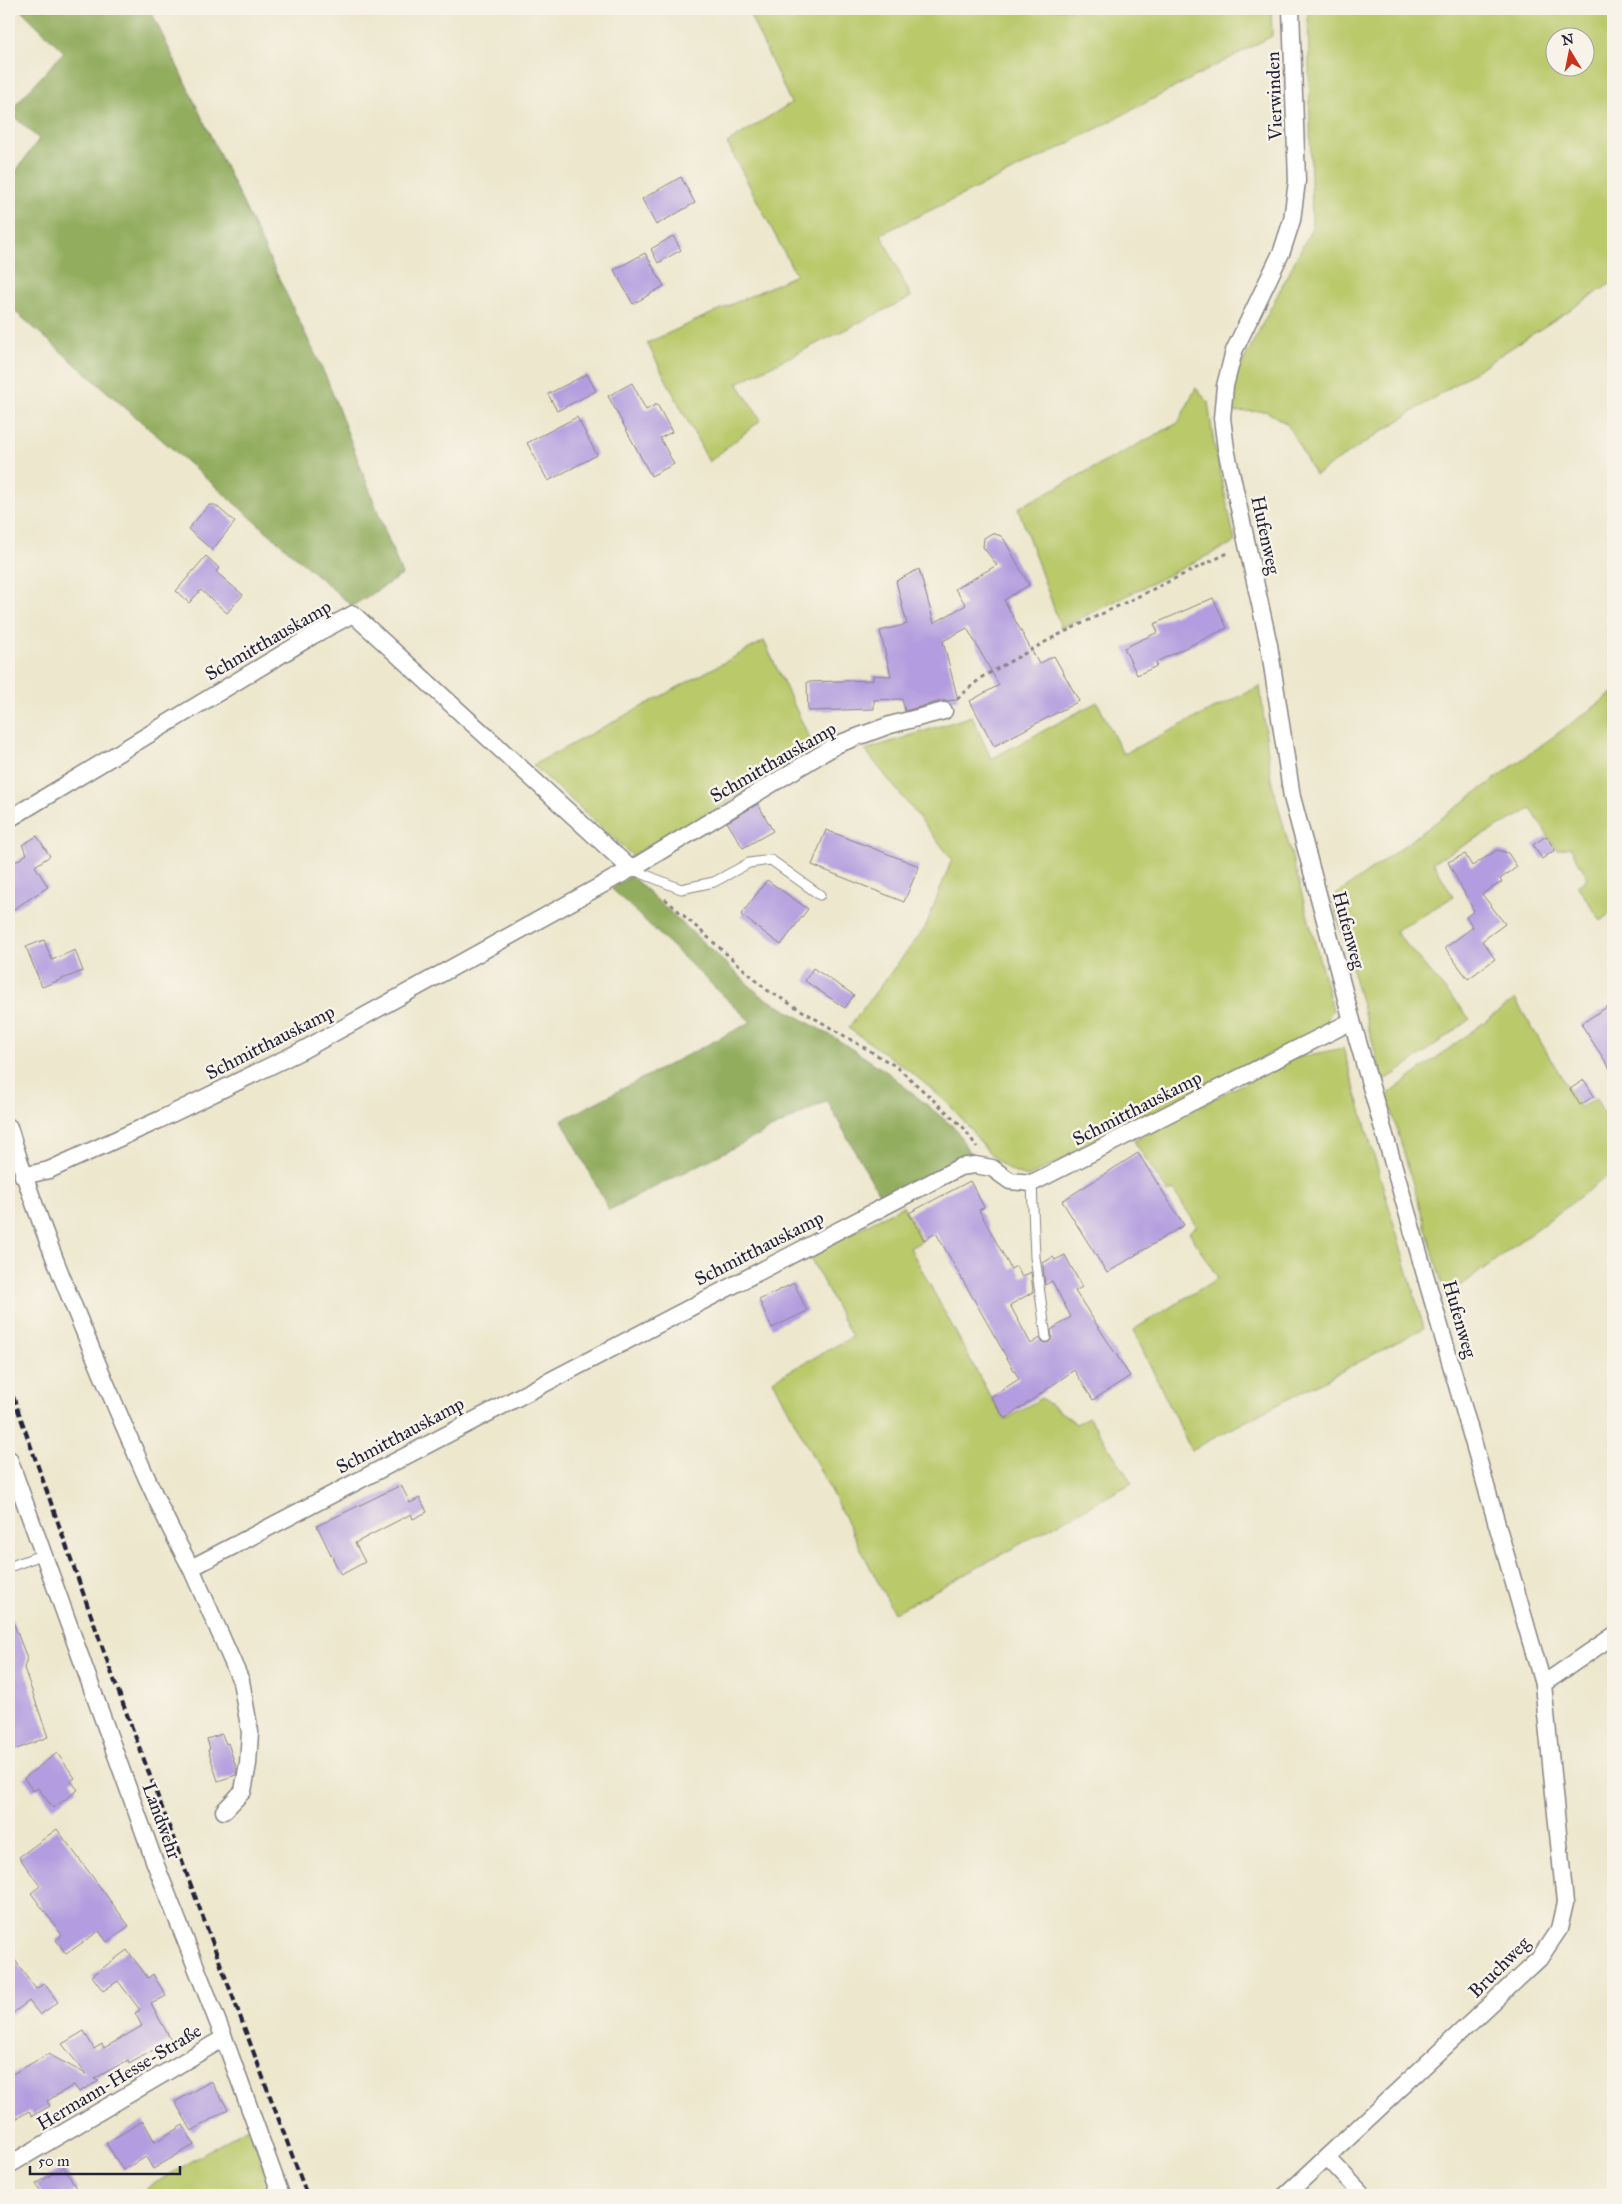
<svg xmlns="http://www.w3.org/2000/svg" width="1622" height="2204" font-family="'IM FELL Great Primer',serif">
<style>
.green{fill:#bac96b;stroke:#6e7653;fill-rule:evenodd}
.forest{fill:#93ad5f;stroke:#5a684d}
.building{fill:#b39cdf}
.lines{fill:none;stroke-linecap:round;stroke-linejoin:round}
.lane-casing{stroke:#888484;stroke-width:11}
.street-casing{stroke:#888484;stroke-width:19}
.path{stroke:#888484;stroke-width:3;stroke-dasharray:4 4;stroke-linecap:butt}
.lane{stroke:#fff;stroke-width:9}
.street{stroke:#fff;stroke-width:16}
.rail{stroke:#22223b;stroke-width:4;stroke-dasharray:8 4;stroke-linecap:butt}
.labels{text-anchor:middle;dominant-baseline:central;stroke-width:5;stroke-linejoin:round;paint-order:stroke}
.street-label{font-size:19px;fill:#22223b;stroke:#f7f3e8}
</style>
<rect width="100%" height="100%" fill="#f7f3e8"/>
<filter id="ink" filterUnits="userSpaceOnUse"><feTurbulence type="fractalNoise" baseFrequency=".02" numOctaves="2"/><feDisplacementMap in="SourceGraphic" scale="10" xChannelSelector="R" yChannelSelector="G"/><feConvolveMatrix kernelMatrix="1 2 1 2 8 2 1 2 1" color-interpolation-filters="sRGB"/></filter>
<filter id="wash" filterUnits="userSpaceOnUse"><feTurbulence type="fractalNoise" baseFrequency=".0096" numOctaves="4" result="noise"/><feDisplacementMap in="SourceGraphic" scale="20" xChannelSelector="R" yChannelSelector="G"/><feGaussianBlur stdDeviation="1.12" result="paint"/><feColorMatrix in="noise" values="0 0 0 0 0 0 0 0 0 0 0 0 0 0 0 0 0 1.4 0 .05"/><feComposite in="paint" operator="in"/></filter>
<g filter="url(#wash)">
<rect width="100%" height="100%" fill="#ede7cd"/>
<g class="green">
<polygon points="747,9 1271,9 1272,36 1062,147 881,234 911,297 737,383 761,420 709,462 647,343 796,275 727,143 791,103"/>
<path d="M1308,9H1613V282L1315,475L1287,424L1266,411L1232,412L1228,415L1230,387L1312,228ZM1554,38H1584V68H1554Z"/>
<polygon points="1196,388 1208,402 1214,444 1235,542 1061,628 1018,508 1178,423"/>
<polygon points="764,641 816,752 634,857 533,765"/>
<path d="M1260,686L1271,779L1333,1010L1322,1027L1028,1177C994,1171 976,1132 954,1110C923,1078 884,1053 848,1028L925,928L952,859L865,750L972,716L991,759L1097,702L1123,754Z"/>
<polygon points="1613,693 1613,911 1601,921 1577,885 1588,878 1570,847 1557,850 1531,809 1433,862 1453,897 1395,931 1470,1019 1395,1074 1383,1080 1332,898"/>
<polygon points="1515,999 1580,1108 1596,1098 1613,1134 1613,1172 1446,1297 1387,1095"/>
<polygon points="1343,1048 1424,1328 1191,1450 1133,1330 1218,1278 1189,1232 1197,1226 1173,1190 1168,1193 1134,1141 1290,1059"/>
<polygon points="903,1206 922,1241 910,1248 990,1396 1005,1420 1041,1398 1076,1423 1089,1417 1132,1483 894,1613 773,1380 852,1337 809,1255"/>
<polygon points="249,2127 273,2195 150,2195 147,2188"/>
</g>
<g class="forest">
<polygon points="27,9 150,9 327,379 402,575 352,606 9,306 9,181 39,139 9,112 64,52 22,11"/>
<polygon points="631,876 760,995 835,1038 887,1072 956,1129 970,1154 882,1199 827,1101 609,1210 562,1120 751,1022 611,888"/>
</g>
<g id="blocks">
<g class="building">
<polygon points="681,177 695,203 656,225 642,199"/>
<polygon points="673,236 681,250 658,263 651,249"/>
<polygon points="645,253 664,286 633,304 614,270"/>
<polygon points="587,374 596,391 557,411 548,394"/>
<polygon points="632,383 646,410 657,404 672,432 660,438 674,464 651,476 608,396"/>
<polygon points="577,417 597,455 548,481 527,443"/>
<polygon points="209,505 215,505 235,522 212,550 188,529"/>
<polygon points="992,533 1001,536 1004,539 1029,585 1004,600 1039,664 1054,656 1079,701 994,746 970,701 999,685 967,628 943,641 958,700 941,701 905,711 902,699 874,700 874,709 808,711 807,682 873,680 873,675 891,676 880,631 907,624 896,581 919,569 934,623 966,605 955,589 997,565 983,547 984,538"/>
<polygon points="206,556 219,568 216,572 243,595 227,613 201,590 189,603 176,591"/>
<polygon points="1213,598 1227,628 1156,662 1157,666 1137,675 1124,648 1158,632 1154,624"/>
<polygon points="758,804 773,831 743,848 727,822"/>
<polygon points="826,830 919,866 904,902 812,865"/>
<polygon points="37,836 50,856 35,866 48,887 9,912 9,866 27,854 22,845"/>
<polygon points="1546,836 1555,850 1542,859 1533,845"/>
<polygon points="1497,850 1508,853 1517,867 1500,879 1502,882 1482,894 1505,924 1482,941 1495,959 1468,979 1445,948 1473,927 1466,917 1474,911 1448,862 1465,854 1472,866"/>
<polygon points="767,880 808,909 781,945 741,915"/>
<polygon points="44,940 52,960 75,950 83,971 42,987 26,947"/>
<polygon points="813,968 854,995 845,1008 805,981"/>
<polygon points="1613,1003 1613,1073 1581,1024"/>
<polygon points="1584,1080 1594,1096 1580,1105 1570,1089"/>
<polygon points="1138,1153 1184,1225 1107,1273 1062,1201"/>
<polygon points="970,1181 984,1207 979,1210 1011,1269 1016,1266 1022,1277 1031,1272 1033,1292 1010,1305 1031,1344 1040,1338 1043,1343 1049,1342 1052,1339 1051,1330 1071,1317 1052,1281 1045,1285 1043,1266 1043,1263 1053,1257 1055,1260 1065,1255 1082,1287 1075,1291 1130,1376 1093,1400 1074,1370 1005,1419 991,1397 1019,1379 936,1233 924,1240 909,1213"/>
<polygon points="794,1283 807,1311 772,1328 759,1300"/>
<polygon points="401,1485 410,1503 420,1498 427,1512 413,1519 411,1514 355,1543 365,1562 341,1575 317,1526"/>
<polygon points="10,1614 27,1658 24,1668 48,1737 9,1752"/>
<polygon points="222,1734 226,1744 228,1743 237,1770 236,1775 218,1781 208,1750 210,1749 207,1739"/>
<polygon points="57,1753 75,1778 71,1781 78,1790 53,1808 38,1788 33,1791 24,1778"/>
<polygon points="57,1829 129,1926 107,1942 99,1931 66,1954 56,1940 62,1935 31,1893 40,1886 19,1857"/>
<polygon points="127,1950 148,1978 153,1974 166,1996 151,2004 171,2040 129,2064 128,2060 94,2079 99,2081 79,2092 74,2085 47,2101 50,2106 32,2116 29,2111 9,2123 9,2076 48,2054 86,2074 62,2044 84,2031 94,2049 102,2044 104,2048 142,2026 135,2013 140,2010 118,1981 103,1991 92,1976"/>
<polygon points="9,1952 36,1989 44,1983 58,2002 40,2015 29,2001 9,2016"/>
<polygon points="211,2081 228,2109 192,2131 175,2102"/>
<polygon points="143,2121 155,2142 183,2125 194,2145 153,2169 146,2157 123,2170 106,2143"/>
<polygon points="64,2167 77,2190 69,2195 43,2195 36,2184"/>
</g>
</g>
</g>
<g filter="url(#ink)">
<use href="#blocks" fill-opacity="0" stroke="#888484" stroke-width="1"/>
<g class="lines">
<g class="lane-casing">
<g id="lane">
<polyline points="631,869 681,889 714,882 749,863 771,860 820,895"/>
<polyline points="1032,1183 1035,1257 1046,1337"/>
<polyline points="9,1567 44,1554"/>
</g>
</g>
<g class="street-casing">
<g id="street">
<polyline points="1291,9 1297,181 1292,220 1282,251 1234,351 1225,386 1222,418 1226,449 1269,645 1292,797 1352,1021 1543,1684"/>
<polyline points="9,819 312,636 353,614 631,869"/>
<path d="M9,1127C36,1218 73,1306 110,1393C135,1452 160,1511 191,1568L960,1167L975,1165L992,1168L1010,1181L1032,1183L1352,1021"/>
<polyline points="23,1176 49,1170 159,1120 303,1050 631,869 838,744 890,725 944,711"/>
<polyline points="9,1459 155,1863 224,2038 281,2195"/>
<polyline points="191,1568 241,1681 250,1732 248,1764 243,1791 224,1811"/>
<polyline points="1327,2157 1363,2195"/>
<polyline points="9,2165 224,2038"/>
<polyline points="1286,2195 1539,1959 1559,1929 1565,1903 1543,1684 1613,1636"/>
</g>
</g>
<g class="path">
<polyline points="957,699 982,677 1056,636 1230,552"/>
<polyline points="665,899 767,990 897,1067 963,1127 977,1147"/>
</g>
<use href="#lane" class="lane"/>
<use href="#street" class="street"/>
<polyline class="rail" points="9,1385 113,1677 307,2195"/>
</g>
</g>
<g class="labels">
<g class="street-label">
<text transform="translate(1274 96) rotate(-92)">Vierwinden</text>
<text transform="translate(1266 535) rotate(78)">Hufenweg</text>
<text transform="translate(268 640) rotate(-30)">Schmitthauskamp</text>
<text transform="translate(773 762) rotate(-30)">Schmitthauskamp</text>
<text transform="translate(1349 930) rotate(75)">Hufenweg</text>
<text transform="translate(270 1042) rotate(-27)">Schmitthauskamp</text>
<text transform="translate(1137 1108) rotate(-27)">Schmitthauskamp</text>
<text transform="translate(759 1248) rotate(-27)">Schmitthauskamp</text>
<text transform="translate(1460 1319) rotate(74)">Hufenweg</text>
<text transform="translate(400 1435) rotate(-28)">Schmitthauskamp</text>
<text transform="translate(162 1821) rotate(70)">Landwehr</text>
<text transform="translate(1499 1967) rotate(-45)">Bruchweg</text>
<text transform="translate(119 2077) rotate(-31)">Hermann-Hesse-Straße</text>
</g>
</g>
<rect width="1622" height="2204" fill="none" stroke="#f7f3e8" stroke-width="30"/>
<g transform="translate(1570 52) rotate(350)"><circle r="24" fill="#f7f3e8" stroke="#a29fa3"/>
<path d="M0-4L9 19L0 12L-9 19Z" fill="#c8321e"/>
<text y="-8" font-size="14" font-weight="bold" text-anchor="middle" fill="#22223b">N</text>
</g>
<path d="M30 2166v8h150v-8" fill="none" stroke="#22223b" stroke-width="2.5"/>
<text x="38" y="2166" font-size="15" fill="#22223b" stroke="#f7f3e8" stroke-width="4" paint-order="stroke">50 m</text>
</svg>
